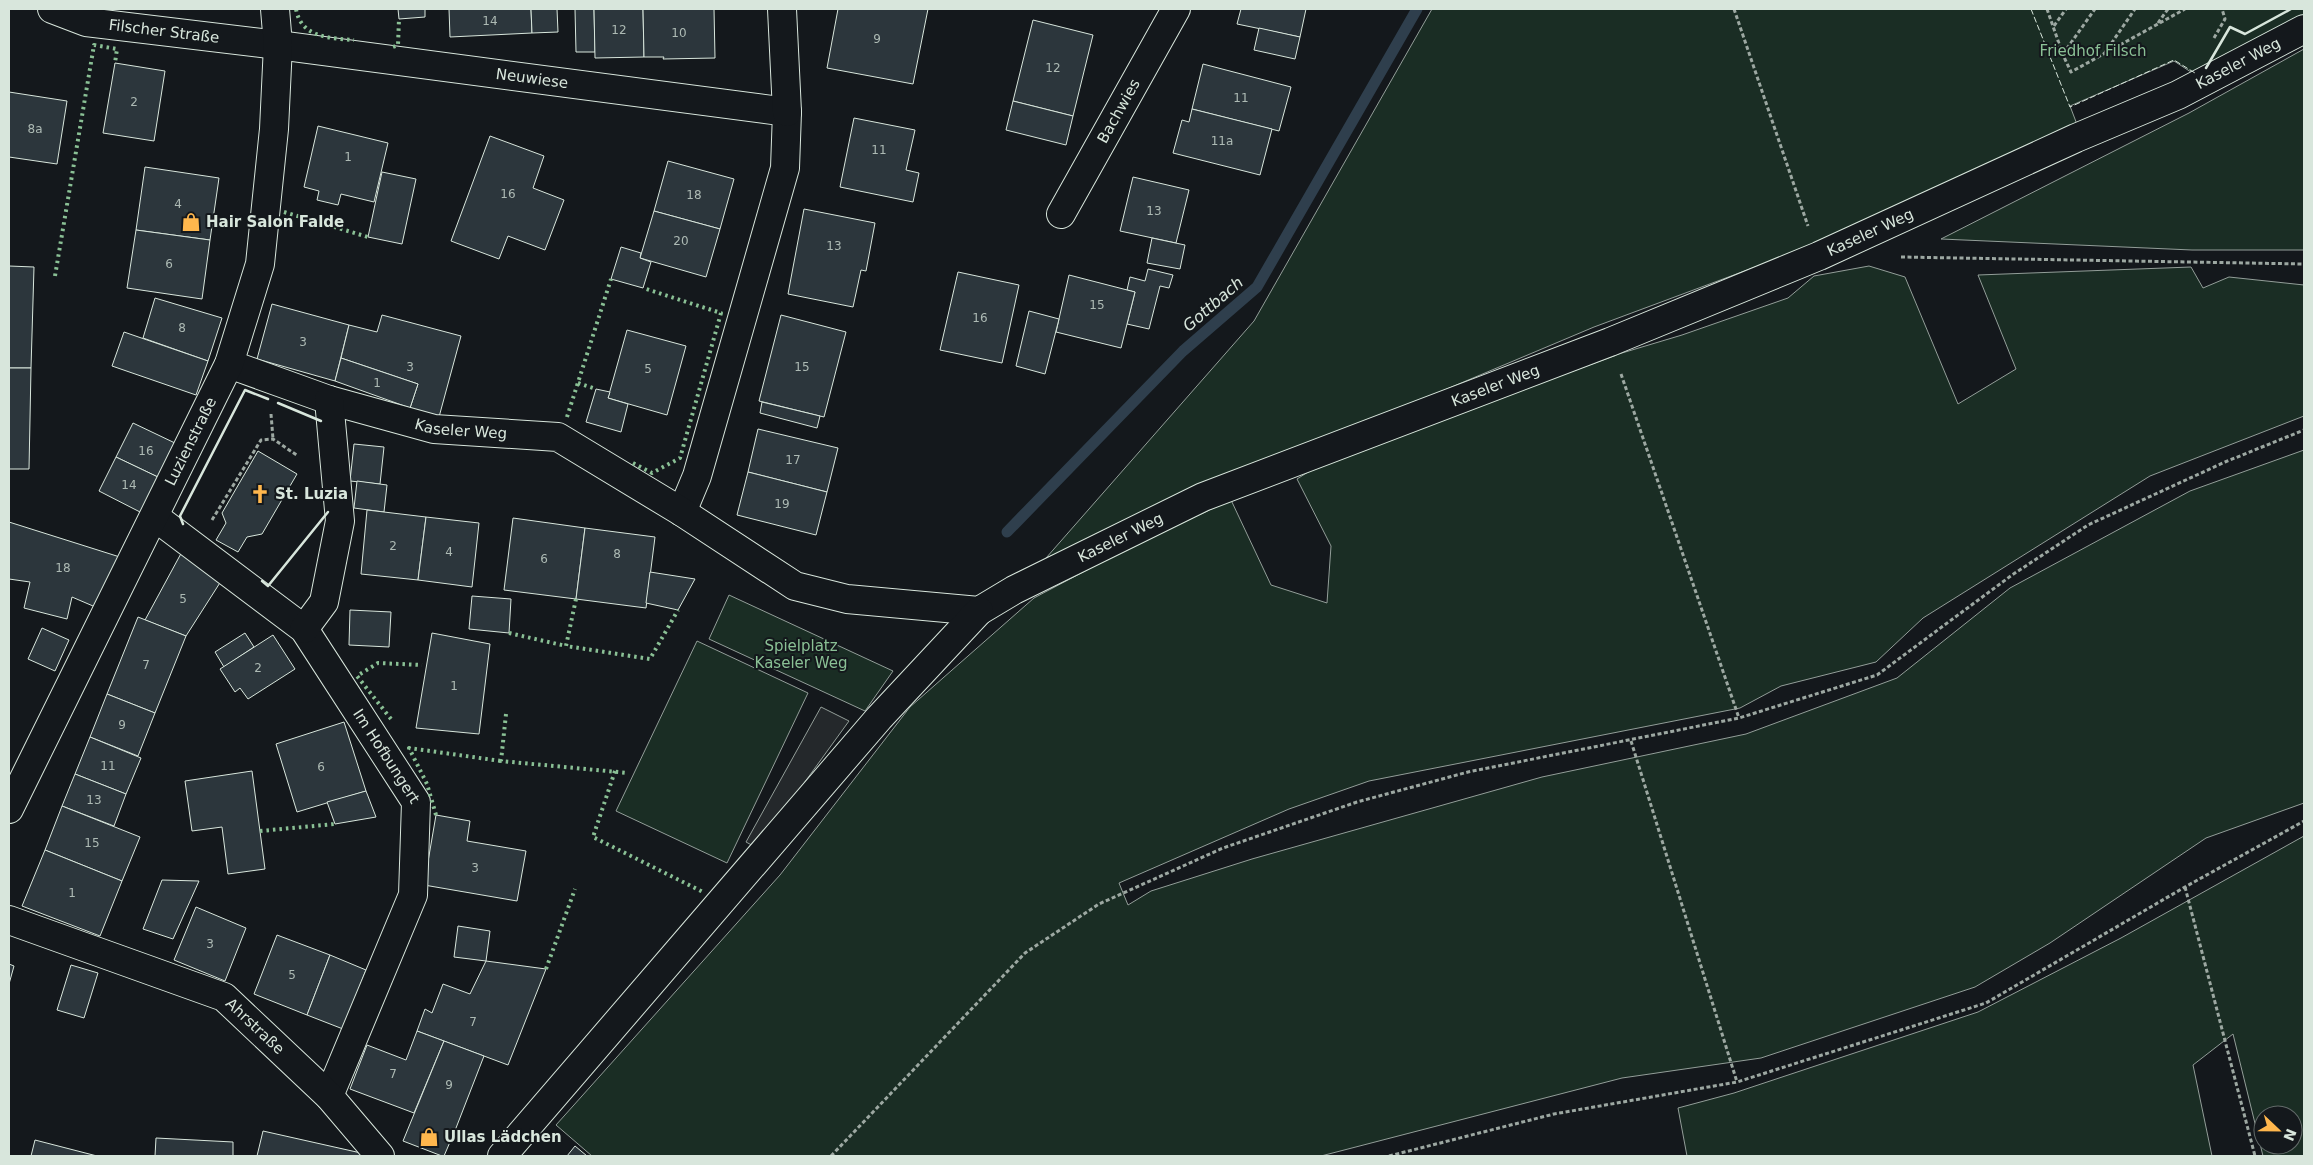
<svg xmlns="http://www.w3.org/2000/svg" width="2313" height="1165" font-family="'DejaVu Sans',sans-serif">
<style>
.green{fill:#1a2d24;stroke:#939e99;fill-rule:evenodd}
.parking{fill:#24282b;stroke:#939e99}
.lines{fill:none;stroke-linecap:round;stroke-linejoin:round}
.stream{stroke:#2f3f4d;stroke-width:11}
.building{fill:#2c363c;stroke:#d8e6dc}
.minor-casing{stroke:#d8e6dc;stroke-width:30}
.path{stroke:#9da8a2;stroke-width:3;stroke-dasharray:4 2.5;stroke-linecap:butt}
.minor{stroke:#14181c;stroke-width:28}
.hedge{stroke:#8ac095;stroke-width:4;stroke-dasharray:2.5 4;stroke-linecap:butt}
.fence{stroke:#d8e6dc;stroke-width:1;stroke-dasharray:6 2.5;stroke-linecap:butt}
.wall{stroke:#d8e6dc;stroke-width:2.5}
.labels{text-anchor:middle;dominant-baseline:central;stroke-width:4;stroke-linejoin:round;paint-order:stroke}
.number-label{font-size:12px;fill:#adbab4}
.street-label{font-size:15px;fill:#d8e6dc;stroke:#14181c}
.park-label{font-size:15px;fill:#8ac095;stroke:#14181c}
.poi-label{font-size:15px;font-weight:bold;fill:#d8e6dc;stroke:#14181c;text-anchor:start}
.water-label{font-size:16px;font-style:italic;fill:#d8e6dc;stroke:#14181c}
</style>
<rect width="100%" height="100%" fill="#14181c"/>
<g class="green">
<polygon points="1432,9 2304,9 2304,18 2194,74 2174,61 2070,106 2078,127 1879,221 1594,327 1046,558 1254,321"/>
<polygon points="2304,49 2304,250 2192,250 1941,239 2189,113"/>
<polygon points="1869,266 1905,277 1958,404 2016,369 1978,275 2191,267 2203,288 2229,277 2304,285 2304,416 2150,476 1923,618 1876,662 1781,686 1740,708 1369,781 1289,809 1119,883 1128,905 1151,891 1252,859 1542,777 1746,734 1897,678 2010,588 2190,491 2304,450 2304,803 2206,838 2050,943 1975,987 1761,1058 1622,1078 1321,1156 592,1156 556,1125 780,875 910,707 1034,598 1132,546 1231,500 1271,585 1327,603 1331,546 1297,479 1324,462 1622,353 1682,335 1788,298 1814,276"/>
<polygon points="729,595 893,671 865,711 709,639"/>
<polygon points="697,641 808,693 727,863 616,811"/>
<path d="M2304,836V1156H2263L2233,1034L2193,1065L2212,1156H1687L1678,1108L1734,1093L1978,1012L2121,938ZM2263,1115H2293V1145H2263Z"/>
</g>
<polygon class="parking" points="821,707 849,721 757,848 746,842"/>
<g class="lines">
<polyline class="stream" points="1007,532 1183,351 1257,287 1417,9"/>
</g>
<g class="building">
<polygon points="398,9 425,9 425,17 399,19"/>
<polygon points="449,9 531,9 532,33 450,37"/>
<polygon points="531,9 557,9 558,32 532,33"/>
<polygon points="575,9 594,9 595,52 576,52"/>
<polygon points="594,9 643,9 644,57 595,58"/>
<polygon points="643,9 714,9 715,58 663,59 664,57 644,57"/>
<polygon points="838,9 928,9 913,84 827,68"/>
<polygon points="1241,9 1306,9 1300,37 1237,24"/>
<polygon points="1033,20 1093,35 1073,116 1013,101"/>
<polygon points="1259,28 1300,37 1295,59 1254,50"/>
<polygon points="115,63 165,71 154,141 103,133"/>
<polygon points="1203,64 1291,87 1279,131 1192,109"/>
<polygon points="9,92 67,101 57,164 9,157"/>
<polygon points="1013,101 1073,116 1066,145 1006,130"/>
<polygon points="1192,109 1272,129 1260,175 1173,153 1182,120 1189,122"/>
<polygon points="854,118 915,130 906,170 919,173 913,202 840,187"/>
<polygon points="318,126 388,143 374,202 341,194 338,205 317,200 319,191 304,187"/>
<polygon points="490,136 544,156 533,188 564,200 545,250 508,236 499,259 451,241"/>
<polygon points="668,161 734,179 720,229 654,211"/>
<polygon points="145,167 219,178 210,240 136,230"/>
<polygon points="382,172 416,179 402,244 368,237"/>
<polygon points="1133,177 1189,190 1176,243 1120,231"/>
<polygon points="804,209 875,223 866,271 861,270 853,307 788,294"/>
<polygon points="654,211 720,229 706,277 640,258"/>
<polygon points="136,230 210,240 202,299 127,288"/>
<polygon points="1152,238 1185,245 1180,269 1147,263"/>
<polygon points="621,247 641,253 640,258 651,262 643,288 611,279"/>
<polygon points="9,266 34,267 31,368 9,368"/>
<polygon points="1148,269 1173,275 1169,288 1160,286 1149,329 1127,324 1135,292 1127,290 1130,277 1145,281"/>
<polygon points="958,272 1019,285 1002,363 940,350"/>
<polygon points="1069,275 1135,292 1121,348 1056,332"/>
<polygon points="155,298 222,318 208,361 143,338"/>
<polygon points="272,304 349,325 335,381 257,359"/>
<polygon points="1029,311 1059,319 1045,374 1016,366"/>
<polygon points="382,315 461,336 439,417 410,408 418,384 341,358 349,325 377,332"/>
<polygon points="781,315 846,332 824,417 759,401"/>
<polygon points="627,330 686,346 667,415 608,398"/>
<polygon points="124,332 208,361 196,395 112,366"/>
<polygon points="341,358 418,384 410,408 335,381"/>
<polygon points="9,368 31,368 29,469 9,469"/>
<polygon points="596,389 610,392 608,398 628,404 621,432 586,422"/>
<polygon points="762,402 820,416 817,428 760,413"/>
<polygon points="133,423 177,444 160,478 116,457"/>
<polygon points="758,429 838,448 827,492 748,472"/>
<polygon points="354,444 384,447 380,484 350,481"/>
<polygon points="258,451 297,474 262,534 247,537 238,552 216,540 226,523 222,513"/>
<polygon points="116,457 160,478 142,513 99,491"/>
<polygon points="748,472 827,492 816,535 737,515"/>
<polygon points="357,481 387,485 384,512 354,508"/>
<polygon points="367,510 426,517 418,580 361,574"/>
<polygon points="426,517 479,523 472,587 418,580"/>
<polygon points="513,518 585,528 576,599 504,590"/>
<polygon points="9,522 123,558 100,609 72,597 67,619 24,608 30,582 9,579"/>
<polygon points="585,528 655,537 646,608 576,599"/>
<polygon points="184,548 223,578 186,636 145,620"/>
<polygon points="650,572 695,579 678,610 646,603"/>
<polygon points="472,596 511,599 509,633 469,629"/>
<polygon points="350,610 391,612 389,647 349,645"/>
<polygon points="138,617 186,636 155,713 107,694"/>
<polygon points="42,628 69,640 55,671 28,659"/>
<polygon points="245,633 254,647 224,667 215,652"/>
<polygon points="432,633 490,644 479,734 416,728"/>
<polygon points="273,635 295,669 248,699 240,688 235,692 220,669"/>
<polygon points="107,694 155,713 138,756 90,737"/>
<polygon points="344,722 366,791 297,812 276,744"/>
<polygon points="90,737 141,758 126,794 75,774"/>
<polygon points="252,771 265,869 228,874 222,827 192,831 185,781"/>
<polygon points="75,774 126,794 114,826 62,806"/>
<polygon points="366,791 376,817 335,824 327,802"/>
<polygon points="62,806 140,837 122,881 45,850"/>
<polygon points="436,815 470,821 467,841 526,851 517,901 424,885"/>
<polygon points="45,850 122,881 100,936 22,906"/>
<polygon points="162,880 199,881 173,939 143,929"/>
<polygon points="196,907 246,928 225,981 174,960"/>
<polygon points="458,926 490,931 486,961 454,957"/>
<polygon points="277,935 330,955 307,1015 254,994"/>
<polygon points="330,955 366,970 343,1029 307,1015"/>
<polygon points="486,961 546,969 508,1065 417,1031 425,1009 432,1013 443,984 470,994"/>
<polygon points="9,964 14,966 9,984"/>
<polygon points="71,965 98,973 84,1018 57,1010"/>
<polygon points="417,1031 444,1041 414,1113 350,1089 367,1045 406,1060"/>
<polygon points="444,1041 484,1056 456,1128 444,1156 442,1156 403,1141"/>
<polygon points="263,1131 361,1153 360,1156 257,1156"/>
<polygon points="156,1138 233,1142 233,1156 155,1156"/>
<polygon points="35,1140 97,1156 31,1156"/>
<polygon points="575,1146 587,1156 567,1156"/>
</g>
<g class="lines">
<g class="minor-casing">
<g id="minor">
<path id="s1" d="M52,9L86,22L278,45L787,112L785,168L697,476L682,512"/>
<polyline points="782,9 787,112"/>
<path id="s2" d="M1061,214L1176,9"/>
<path id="s3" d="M229,364L329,400L434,429L558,437L682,512L795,586L847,599L979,611L1014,590L1203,497L1610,342L1819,256L2076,138L2178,95L2304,29"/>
<path id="s4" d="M155,517L304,629L416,802L413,895L329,1096"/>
<polyline points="304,629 324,602 340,521 329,400"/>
<path id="s5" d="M9,809L229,364L260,264L274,129L278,45L275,9"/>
<path id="s6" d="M9,920L224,997L329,1096L380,1156"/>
<polyline points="502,1156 879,718 979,611"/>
</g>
</g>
<g class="path">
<polyline points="1734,9 1808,226"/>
<polyline points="2047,9 2063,55 2071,72 2185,9"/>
<polyline points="2158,23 2168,9"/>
<polyline points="2054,26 2066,9"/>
<polyline points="2214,38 2225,19 2222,9"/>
<polyline points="2063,54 2095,9"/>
<polyline points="2104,54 2135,9"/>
<polyline points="1901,257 2304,264"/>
<polyline points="1621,374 1739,718"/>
<polyline points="271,414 273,439"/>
<polyline points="212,520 261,440 273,439 298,456"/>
<polyline points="1631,741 1737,1082"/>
<polyline points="2185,887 2255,1156"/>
<polyline points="831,1156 1025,953 1099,904 1223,848 1357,802 1468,772 1739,718 1877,675 2012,575 2088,525 2225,462 2304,430"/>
<polyline points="1389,1156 1554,1114 1737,1082 1986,1003 2185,887 2304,821"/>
</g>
<use href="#minor" class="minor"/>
<g class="hedge">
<path d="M296,9C301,38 330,38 354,40"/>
<polyline points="393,47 398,45 399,19"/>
<polyline points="284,212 368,237"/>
<polyline points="55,276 94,45 117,49 115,63"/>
<polyline points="578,383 596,389"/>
<polyline points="567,417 611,279"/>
<polyline points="633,463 652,473 680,458 721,313 643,288"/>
<polyline points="576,599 566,646 650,659 678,610"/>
<polyline points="509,633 566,646"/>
<polyline points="506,714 501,761 628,773"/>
<polyline points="391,719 357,676 378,663 422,665"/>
<polyline points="615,771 593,837 705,893"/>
<polyline points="436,815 427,784 409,748 501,761"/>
<polyline points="260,831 335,824"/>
<polyline points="546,969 575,889"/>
</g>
<polyline class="fence" points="2031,9 2070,107 2174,60 2195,73"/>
<g class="wall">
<polyline points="2206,68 2230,27 2245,34 2291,9"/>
<polyline points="278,403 321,421"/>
<polyline points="183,524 180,516 245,390 268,399"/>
<polyline points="262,581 268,586 328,512"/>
</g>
</g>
<defs>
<g id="shop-bare" transform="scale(1.5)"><path d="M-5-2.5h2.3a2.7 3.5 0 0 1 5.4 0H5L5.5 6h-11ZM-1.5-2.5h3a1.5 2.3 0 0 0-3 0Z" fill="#ffb74d" stroke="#14181c" stroke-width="2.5" paint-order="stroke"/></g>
<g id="church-bare" transform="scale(1.5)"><path d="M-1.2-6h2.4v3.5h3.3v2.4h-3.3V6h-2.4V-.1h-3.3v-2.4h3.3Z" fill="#ffb74d" stroke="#14181c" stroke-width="2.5" paint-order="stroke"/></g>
</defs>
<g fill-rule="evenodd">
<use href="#shop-bare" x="191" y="222"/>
<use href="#church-bare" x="260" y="494"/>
<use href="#shop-bare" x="429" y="1137"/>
</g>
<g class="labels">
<g class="number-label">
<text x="490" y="21">14</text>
<text x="619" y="30">12</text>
<text x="679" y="33">10</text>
<text x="877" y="39">9</text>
<text x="1053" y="68">12</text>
<text x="1241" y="98">11</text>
<text x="134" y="102">2</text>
<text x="35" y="129">8a</text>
<text x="1222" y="141">11a</text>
<text x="879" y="150">11</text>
<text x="348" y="157">1</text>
<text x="508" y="194">16</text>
<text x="694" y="195">18</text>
<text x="178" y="204">4</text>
<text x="1154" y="211">13</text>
<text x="681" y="241">20</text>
<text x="834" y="246">13</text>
<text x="169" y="264">6</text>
<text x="1097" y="305">15</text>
<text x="980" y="318">16</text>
<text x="182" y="328">8</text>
<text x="303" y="342">3</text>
<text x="410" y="367">3</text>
<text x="802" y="367">15</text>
<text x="648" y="369">5</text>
<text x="377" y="383">1</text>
<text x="146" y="451">16</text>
<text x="793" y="460">17</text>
<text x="129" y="485">14</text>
<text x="782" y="504">19</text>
<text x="393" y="546">2</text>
<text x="449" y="552">4</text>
<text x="617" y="554">8</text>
<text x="544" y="559">6</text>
<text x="63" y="568">18</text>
<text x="183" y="599">5</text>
<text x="146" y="665">7</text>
<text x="258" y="668">2</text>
<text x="454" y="686">1</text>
<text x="122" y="725">9</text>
<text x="108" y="766">11</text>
<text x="321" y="767">6</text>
<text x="94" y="800">13</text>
<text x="92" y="843">15</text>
<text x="475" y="868">3</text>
<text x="72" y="893">1</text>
<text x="210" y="944">3</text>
<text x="292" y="975">5</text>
<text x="473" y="1022">7</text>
<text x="393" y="1074">7</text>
<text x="449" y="1085">9</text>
</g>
<g class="street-label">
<text stroke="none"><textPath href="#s1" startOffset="115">Filscher Straße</textPath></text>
<text stroke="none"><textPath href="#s3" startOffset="2180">Kaseler Weg</textPath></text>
<text stroke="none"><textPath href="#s1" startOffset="486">Neuwiese</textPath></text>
<text stroke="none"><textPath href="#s2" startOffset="118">Bachwies</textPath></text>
<text stroke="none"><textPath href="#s3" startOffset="1775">Kaseler Weg</textPath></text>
<text stroke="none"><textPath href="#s3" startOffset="1370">Kaseler Weg</textPath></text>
<text stroke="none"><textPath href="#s3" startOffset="242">Kaseler Weg</textPath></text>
<text stroke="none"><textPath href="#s5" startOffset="410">Luzienstraße</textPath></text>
<text stroke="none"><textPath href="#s3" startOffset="965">Kaseler Weg</textPath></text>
<text stroke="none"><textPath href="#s4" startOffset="338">Im Hofbungert</textPath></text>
<text stroke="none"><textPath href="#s6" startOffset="271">Ahrstraße</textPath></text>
</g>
<g class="park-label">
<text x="2093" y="51">Friedhof Filsch</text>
<text x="801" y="646">Spielplatz<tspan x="801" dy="17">Kaseler Weg</tspan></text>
</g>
<g class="poi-label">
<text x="206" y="222">Hair Salon Falde</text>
<text x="275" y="494">St. Luzia</text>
<text x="444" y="1137">Ullas Lädchen</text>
</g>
<g class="water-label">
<text transform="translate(1213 304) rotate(-41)">Gottbach</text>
</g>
</g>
<rect width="2313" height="1165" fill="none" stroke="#d8e6dc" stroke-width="20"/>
<g transform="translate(2278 1130) rotate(112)"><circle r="24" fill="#14181c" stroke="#626a69"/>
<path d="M0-4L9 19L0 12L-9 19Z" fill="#ffb74d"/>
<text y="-8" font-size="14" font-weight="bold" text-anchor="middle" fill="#d8e6dc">N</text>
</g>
</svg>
